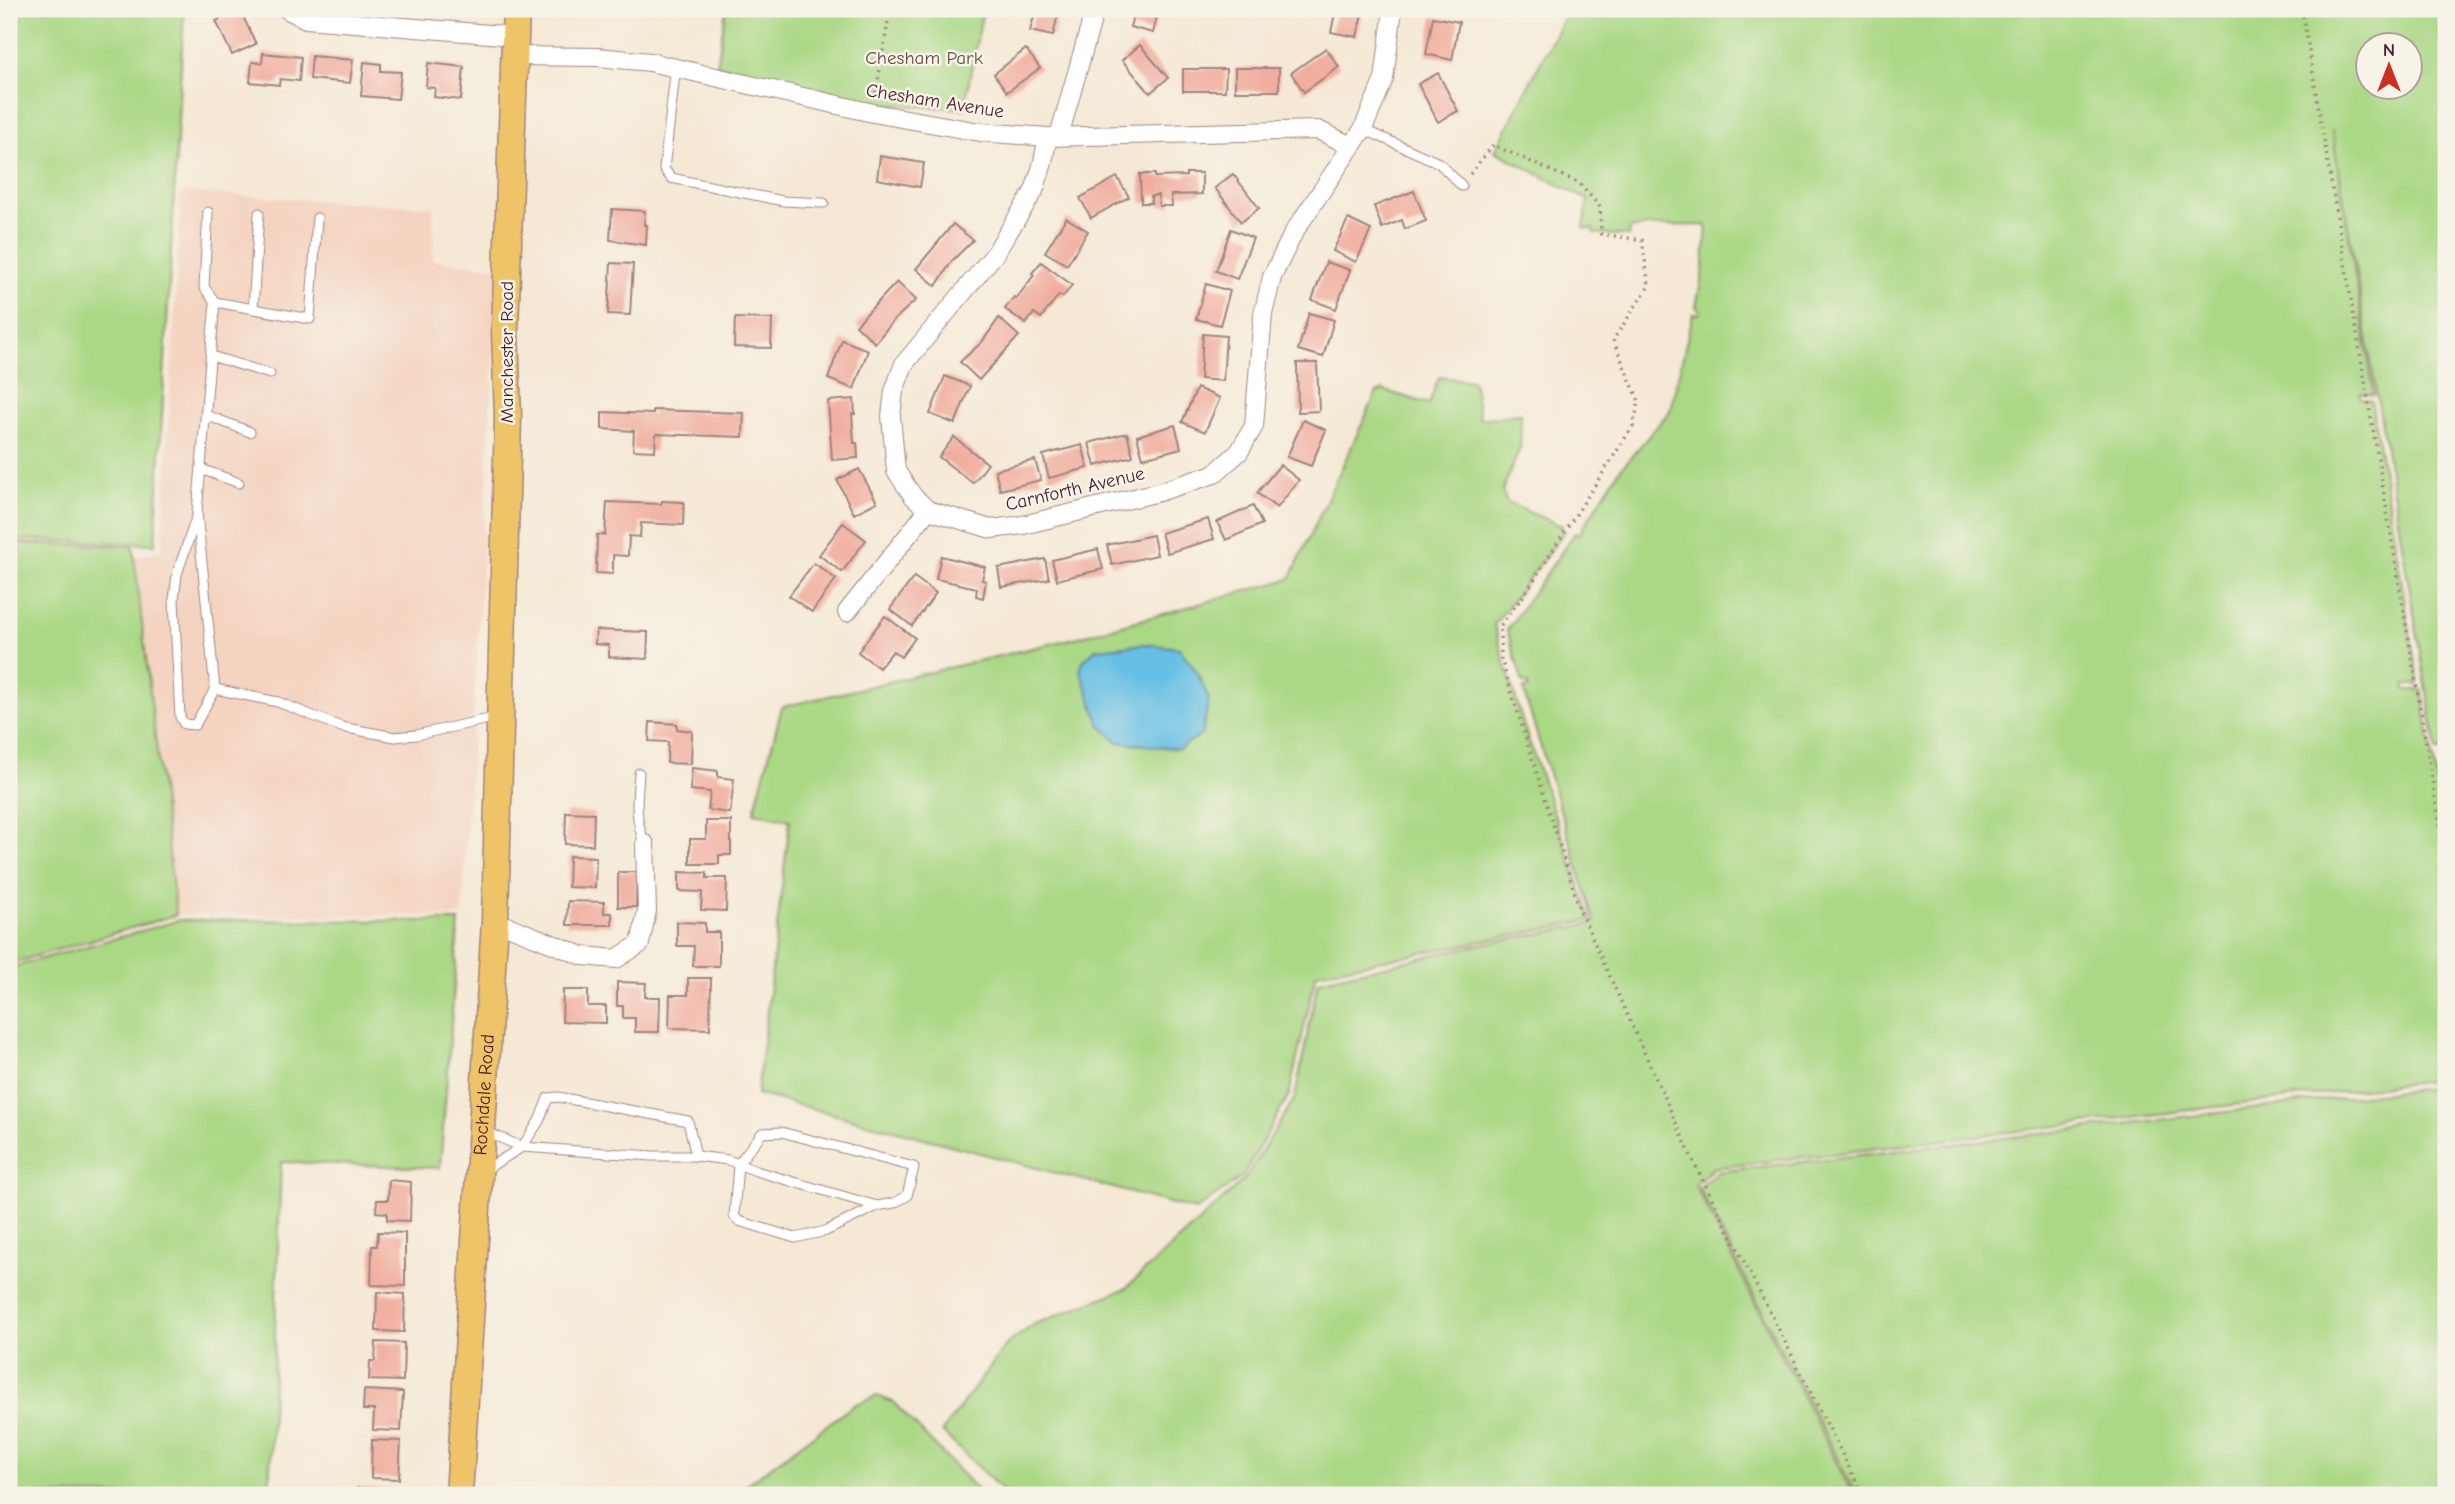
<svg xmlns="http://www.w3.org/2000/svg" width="2455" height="1504" font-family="'Comic Neue',sans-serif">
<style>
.built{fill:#f4d3c0}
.green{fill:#aad885;stroke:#7a7c58;stroke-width:2;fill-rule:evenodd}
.water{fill:#66bfe4;stroke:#586f88;stroke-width:2}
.building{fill:#f1ad9f}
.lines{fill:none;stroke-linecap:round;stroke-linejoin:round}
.service-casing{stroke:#a08480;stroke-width:11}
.minor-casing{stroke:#a08480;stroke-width:20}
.primary-casing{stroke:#a08480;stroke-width:29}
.path{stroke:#a08480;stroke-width:3.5;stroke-dasharray:2 5;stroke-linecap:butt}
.service{stroke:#fff;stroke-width:9}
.minor{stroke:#fff;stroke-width:18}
.primary{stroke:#efc469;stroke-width:26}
.labels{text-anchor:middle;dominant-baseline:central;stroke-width:5;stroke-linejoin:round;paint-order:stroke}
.park-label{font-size:19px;fill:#624d42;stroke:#f7f3e8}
.street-label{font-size:19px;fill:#4a1f2b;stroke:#f7f3e8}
</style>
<rect width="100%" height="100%" fill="#f7f3e8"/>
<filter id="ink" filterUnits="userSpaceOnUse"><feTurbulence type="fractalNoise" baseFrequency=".0143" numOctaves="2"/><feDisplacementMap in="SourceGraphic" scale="14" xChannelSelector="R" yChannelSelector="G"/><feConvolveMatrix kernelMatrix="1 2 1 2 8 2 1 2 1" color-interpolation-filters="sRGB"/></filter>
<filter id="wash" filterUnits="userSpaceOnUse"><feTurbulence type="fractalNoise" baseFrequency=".00686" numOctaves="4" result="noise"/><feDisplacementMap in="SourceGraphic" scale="28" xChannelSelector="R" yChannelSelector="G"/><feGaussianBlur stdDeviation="1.57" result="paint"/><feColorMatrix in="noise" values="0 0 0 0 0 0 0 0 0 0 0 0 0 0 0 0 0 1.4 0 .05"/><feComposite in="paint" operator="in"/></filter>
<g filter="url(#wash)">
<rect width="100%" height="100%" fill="#f5e9d5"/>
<polygon class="built" points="181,192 433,207 433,260 499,268 462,916 177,915 136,557 162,550"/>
<g class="green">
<polygon points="9,9 184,9 155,544 9,539"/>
<polygon points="726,9 983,9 964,109 881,104 717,65"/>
<path d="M1568,9H2446V751H2437L2332,130L2374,395L2360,393V398L2371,400L2419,685H2405V690H2422L2446,840V1079L1713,1168L1695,1185L1853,1495H1007L942,1432L1007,1344L1035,1324L1125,1289L1245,1179L1295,1098L1318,981L1468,947L1595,923L1523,689L1529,688L1527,683H1523L1507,630L1575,533L1579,534L1619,471L1670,411L1693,314H1699L1700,310L1696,307L1704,265L1707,225L1648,226L1630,229L1629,236L1594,233L1593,229L1584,228L1588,200L1495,151ZM2368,46H2410V88H2368Z"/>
<polygon points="1439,377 1473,381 1480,419 1521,414 1520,448 1502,491 1507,503 1562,526 1560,529 1565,531 1494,625 1523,724 1591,920 1316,973 1289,1095 1242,1177 1196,1210 757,1094 790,820 754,812 782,707 1075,638 1290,579 1377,392 1381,392 1382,390 1429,404"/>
<polygon points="9,543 133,546 176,915 9,964"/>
<polygon points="180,920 459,921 440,1168 281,1162 269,1495 9,1495 9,968"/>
<polygon points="2446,1086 2446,1495 1856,1495 1699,1188 1717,1172"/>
<polygon points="877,1396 893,1402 982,1495 732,1495 854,1405"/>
</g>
<polygon class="water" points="1145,644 1179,648 1197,672 1209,699 1202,734 1179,749 1118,742 1100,725 1080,670 1083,661 1096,649"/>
<g id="blocks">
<g class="building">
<polygon points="1036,9 1059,9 1053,36 1030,31"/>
<polygon points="1135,9 1159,9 1153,33 1130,27"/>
<polygon points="1336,9 1363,9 1357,37 1331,32"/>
<polygon points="240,10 256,44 232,55 216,21"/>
<polygon points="1433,17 1459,22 1452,60 1426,54"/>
<polygon points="1140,45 1168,78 1150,93 1122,60"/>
<polygon points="1326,48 1339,67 1304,92 1291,73"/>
<polygon points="1026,49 1040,68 1007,92 994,74"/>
<polygon points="263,53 301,57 299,81 280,79 279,85 250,82 252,62 262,63"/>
<polygon points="312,56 353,60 350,83 310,79"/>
<polygon points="364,62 381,64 381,71 401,72 398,99 361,96"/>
<polygon points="428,63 464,67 461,100 434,97 435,88 426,87"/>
<rect x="1235" y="68" width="44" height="23"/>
<polygon points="1183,69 1226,69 1225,91 1183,91"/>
<polygon points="1438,73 1458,111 1438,122 1418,84"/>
<polygon points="880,156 924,163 920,187 877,179"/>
<polygon points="1186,173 1202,173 1202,194 1171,195 1172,206 1159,206 1158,195 1151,196 1151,203 1141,203 1140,174 1155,174 1155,177 1186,176"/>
<polygon points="1233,174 1259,208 1241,222 1215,188"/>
<polygon points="1117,177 1129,197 1091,218 1080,198"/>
<polygon points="1414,191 1426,221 1405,229 1402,220 1382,228 1374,206"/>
<polygon points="612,209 645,211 644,225 647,225 646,245 610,240"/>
<polygon points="1066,218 1088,231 1067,265 1045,252"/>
<polygon points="1348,219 1371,230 1356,262 1333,251"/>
<polygon points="953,224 973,240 952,261 936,286 916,269"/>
<polygon points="1231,229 1253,238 1237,279 1216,271"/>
<polygon points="1041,262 1072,285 1063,297 1059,295 1041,318 1034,313 1026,324 1005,309 1014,297 1016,299 1034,275 1032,273"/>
<polygon points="1326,262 1350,270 1336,309 1312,300"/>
<polygon points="611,263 633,264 630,315 608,314"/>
<polygon points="897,282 916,300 894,320 875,343 856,325"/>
<polygon points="1206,284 1230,291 1220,325 1196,319"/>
<polygon points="1309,313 1334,320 1323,357 1298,350"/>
<polygon points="735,318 772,319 771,348 734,347"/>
<polygon points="999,318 1019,336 979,380 960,362 982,342"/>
<polygon points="1203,334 1226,336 1223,381 1200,379"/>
<polygon points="842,340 868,350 854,389 828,379"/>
<polygon points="1297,363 1317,363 1319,411 1298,412"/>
<polygon points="945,376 970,386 955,424 930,414"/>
<polygon points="1197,388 1220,398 1205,432 1182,422"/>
<polygon points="854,399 855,414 852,414 854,443 857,443 858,458 832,460 828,401"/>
<polygon points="653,410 744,413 743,437 656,434 655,451 633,450 634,431 602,429 602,412 653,414"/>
<polygon points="1303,420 1326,430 1311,466 1287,457"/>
<polygon points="1175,425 1181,448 1143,458 1137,436"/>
<polygon points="1127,433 1133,456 1095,466 1089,443"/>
<polygon points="954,437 988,464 973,483 939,457"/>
<polygon points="1082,445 1088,468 1049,478 1043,455"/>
<polygon points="1035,460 1041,480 1000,490 995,470"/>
<polygon points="1280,465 1299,480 1277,508 1257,493"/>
<polygon points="859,469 877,502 854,514 837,480"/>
<polygon points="662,501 684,502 683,525 641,523 640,537 629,536 628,556 613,555 613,574 596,573 597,535 605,535 607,502 661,504"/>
<polygon points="1253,506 1262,524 1226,540 1217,522"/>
<polygon points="1208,519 1214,539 1167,553 1161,533"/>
<polygon points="843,523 866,540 842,572 819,555"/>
<polygon points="1153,535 1157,555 1112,565 1107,545"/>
<polygon points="1098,549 1103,569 1057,580 1052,560"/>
<polygon points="941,556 985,567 982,580 986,581 983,598 976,596 977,588 936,579"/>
<polygon points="1045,559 1049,579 1001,587 998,568"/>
<polygon points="814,563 836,579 812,612 789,596"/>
<polygon points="914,577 936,593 912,626 890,609"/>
<polygon points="885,616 915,638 901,657 893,651 879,668 858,652"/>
<polygon points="596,630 648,632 647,659 609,657 609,645 595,644"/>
<polygon points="650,722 677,724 677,729 692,731 691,764 667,763 668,742 649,741"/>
<polygon points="692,768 718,771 718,777 734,779 730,813 708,810 710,792 690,790"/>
<polygon points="566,812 594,813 593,845 565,844"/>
<polygon points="706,821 731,821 731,855 719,855 719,864 690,864 690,839 706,839"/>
<polygon points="569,856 596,857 595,888 568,887"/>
<polygon points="618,872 637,872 636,907 618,907"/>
<polygon points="679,872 707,873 707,878 727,878 726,911 701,910 702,892 679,891"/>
<polygon points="568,901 604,902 604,913 612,913 612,925 567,925"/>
<polygon points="677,922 705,923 705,932 719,932 719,966 693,966 694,946 677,946"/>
<polygon points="688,978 711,978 710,1029 669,1028 670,995 688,995"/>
<polygon points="617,982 646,983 645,997 660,997 659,1032 635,1032 635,1018 623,1018 623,1006 617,1006"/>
<polygon points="563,990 588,990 588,1006 606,1006 606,1023 562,1022"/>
<polygon points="389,1180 411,1182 410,1221 387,1220 387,1213 376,1212 377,1200 388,1200"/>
<polygon points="378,1232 405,1233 405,1286 371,1285 372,1246 377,1246"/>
<polygon points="377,1292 405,1294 404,1332 376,1331"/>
<polygon points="376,1342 404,1343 403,1381 369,1380 370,1361 375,1361"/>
<polygon points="364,1390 403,1392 401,1431 373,1430 374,1410 363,1410"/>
<polygon points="372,1440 401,1441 399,1479 371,1478"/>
<polygon points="357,1488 400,1489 400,1495 357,1495"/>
</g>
</g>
</g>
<g filter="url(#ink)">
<use href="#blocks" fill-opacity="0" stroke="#a08480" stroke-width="2"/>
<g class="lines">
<g class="service-casing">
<g id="service">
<polyline points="676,66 664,169 671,178 783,201 824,203"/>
<polyline points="1363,129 1439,163 1462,186"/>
<polyline points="208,212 204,287 215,302"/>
<polyline points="317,218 310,319 215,302 197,513 215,689 278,702 341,727 395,737 416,735 498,717"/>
<polyline points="253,309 259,213"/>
<polyline points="211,356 270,374"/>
<polyline points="206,415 250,432"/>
<polyline points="201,469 239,483"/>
<polyline points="196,518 177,574 174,600 180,717 184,724 195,725 215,689"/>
<path d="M639,773C637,800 634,818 645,844"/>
<polyline points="484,1131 522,1147 652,1156 696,1156 728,1160 756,1171 877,1206"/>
<polygon points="781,1132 914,1167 907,1196 894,1203 877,1206 826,1231 795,1238 739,1221 734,1216 738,1164 762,1133"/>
<polyline points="485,1170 522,1147 539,1121 548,1098 558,1097 688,1121 696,1156"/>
</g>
</g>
<g class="minor-casing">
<g id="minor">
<polyline points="288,10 306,19 514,36"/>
<polyline points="513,56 597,57 650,62 873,113 980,132 1048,137 1318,130 1351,146"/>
<polyline points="1059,136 1095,9"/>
<polyline points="1048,137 1042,166 1034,191 994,255 904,364 894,391 891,416 896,471 913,496 928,510 991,529 1023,525 1159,492 1214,474 1239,452 1254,426 1263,314 1272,277 1294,232 1363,129 1384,79 1393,9"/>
<polyline points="847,612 928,510"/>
<polyline points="495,921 583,956 616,959 640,944 647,911 645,844"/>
</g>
</g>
<g class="primary-casing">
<g id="primary">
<path id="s1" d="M459,1495L495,921L508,417L505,331L516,9"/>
</g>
</g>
<g class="path">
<polyline points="2302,9 2446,861"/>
<polyline points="876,93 890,9"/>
<polyline points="1470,174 1493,145 1579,183 1600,207 1601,234 1642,240 1649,286 1613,340 1639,401 1633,426 1524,595 1500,626 1501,659 1581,913 1697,1169 1863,1495"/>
</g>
<use href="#service" class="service"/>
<use href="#minor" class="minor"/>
<use href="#primary" class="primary"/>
</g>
</g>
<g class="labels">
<g class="park-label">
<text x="924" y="58">Chesham Park</text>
</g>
<g class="street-label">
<text transform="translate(935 101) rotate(9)">Chesham Avenue</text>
<text transform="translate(507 352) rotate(-90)">Manchester Road</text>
<text transform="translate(1075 489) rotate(-13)">Carnforth Avenue</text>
<text stroke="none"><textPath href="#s1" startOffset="401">Rochdale Road</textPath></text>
</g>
</g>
<rect width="2455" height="1504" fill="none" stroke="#f7f3e8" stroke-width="35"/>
<g transform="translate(2389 66)"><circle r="33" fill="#f7f3e8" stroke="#b29e9c" stroke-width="2"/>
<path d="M0-5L12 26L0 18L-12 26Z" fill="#c8321e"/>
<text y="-10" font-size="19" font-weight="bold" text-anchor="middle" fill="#4a1f2b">N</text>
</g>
</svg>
